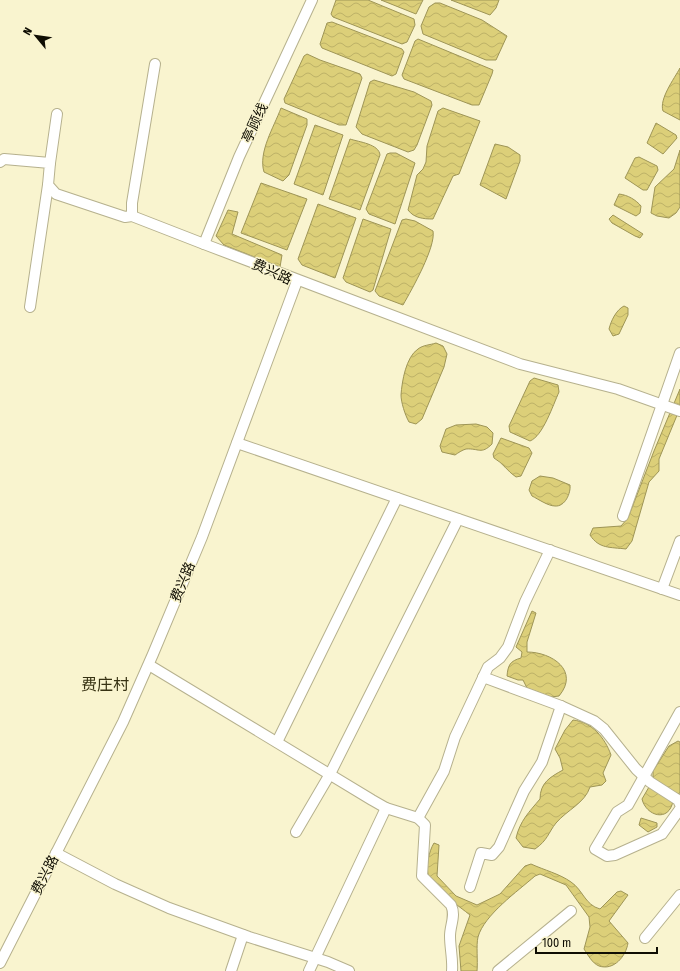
<svg xmlns="http://www.w3.org/2000/svg" width="680" height="971" font-family="'Fira Sans Condensed','Noto Sans SC',sans-serif">
<style>
.water{fill:url(#water-waves);stroke:#9e9556}
.lines{fill:none;stroke-linecap:round;stroke-linejoin:round}
.street-casing{stroke:#b6b18e;stroke-width:12}
.street{stroke:#fff;stroke-width:10}
.labels{text-anchor:middle;dominant-baseline:central;stroke-width:3;stroke-linejoin:round;paint-order:stroke}
.street-label{font-size:14px;fill:#0f0d03;stroke:#f9f4cf}
.quarter-label{font-size:16px;fill:#373213;stroke:#f9f4cf}
</style>
<defs>
<pattern id="water-waves" width="16" height="10" patternUnits="userSpaceOnUse"><rect width="16" height="10" fill="#dccf79"/><path d="M0 5q4-4 8 0t8 0" fill="none" stroke="#bcb167"/></pattern>
</defs>
<rect width="100%" height="100%" fill="#f9f4cf"/>
<g class="water">
<polygon points="336,0 368,0 414,19 415,25 407,42 402,44 333,17 331,14"/>
<polygon points="381,0 423,0 416,14"/>
<polygon points="451,0 499,0 496,8 490,15"/>
<polygon points="435,3 440,3 482,20 507,36 496,60 486,60 423,34 421,26 429,7"/>
<polygon points="332,22 402,49 404,52 396,74 392,76 322,48 320,44 327,23"/>
<polygon points="418,39 493,70 492,74 479,105 472,105 404,79 402,75 415,41"/>
<polygon points="307,54 320,60 360,74 362,78 346,125 339,125 285,103 284,99 304,56"/>
<path d="M680,68V120L663,111C659,99 674,79 680,68Z"/>
<polygon points="374,80 414,92 431,101 432,105 417,145 414,150 408,152 362,134 356,127 370,82"/>
<path d="M281,108L307,119V125L289,175L283,181L264,172C258,152 274,127 281,108Z"/>
<path d="M443,108L480,121L459,174L453,176L433,219C423,219 414,218 408,210L417,175L423,169L426,162L427,146L438,111Z"/>
<polygon points="656,123 676,135 677,138 663,154 647,143"/>
<polygon points="315,125 343,135 323,195 294,184"/>
<path d="M350,139C359,142 379,144 380,155L360,210L329,199Z"/>
<polygon points="495,144 508,147 520,155 520,161 506,199 480,185"/>
<polygon points="680,150 680,207 676,213 669,218 657,216 651,213 655,187 674,169"/>
<polygon points="390,153 396,153 415,163 395,224 369,214 366,209 387,154"/>
<polygon points="639,157 657,166 658,170 647,190 643,190 625,178 635,158"/>
<polygon points="261,183 307,199 287,250 241,233"/>
<path d="M619,194C628,195 636,200 641,206L640,213L636,216L614,205Z"/>
<polygon points="318,204 356,218 335,278 302,265 298,259"/>
<polygon points="228,210 238,212 232,234 282,255 280,267 224,245 216,236"/>
<polygon points="613,215 643,234 640,238 635,236 612,223 609,219"/>
<polygon points="363,219 391,229 373,290 370,292 346,282 343,278"/>
<path d="M406,219L415,221L433,231C436,247 412,289 403,305L379,296L375,291L402,220Z"/>
<path d="M624,306L628,308V315L619,334L613,336L609,329C611,321 616,310 624,306Z"/>
<path d="M436,343L443,346L447,354L444,367L422,419L416,424L409,422C405,415 401,402 401,395C402,381 406,357 418,349C423,345 430,345 436,343Z"/>
<path d="M534,378L558,385L559,392C553,405 543,436 530,441L510,432L509,426L530,381Z"/>
<path d="M680,389V408L659,459V471L649,482L632,541L626,549C610,547 599,549 590,535L593,528L621,526L628,518L654,451Z"/>
<path d="M476,424L487,427L493,433L492,444C481,455 479,448 466,449C462,450 458,453 455,455L442,452L440,446L446,429L456,425Z"/>
<path d="M501,438L529,448L532,453L521,476L516,477C507,471 503,463 494,458L493,454Z"/>
<path d="M540,476L553,478L570,485C571,493 565,507 555,506C548,506 538,499 532,496L529,490L532,481Z"/>
<path d="M532,611L536,613L527,642V652C552,652 580,671 559,696L551,697L527,688L523,680H518L507,676C508,665 510,661 521,658L522,652L516,647Z"/>
<path d="M573,720C592,722 605,738 611,755L603,773L606,781L602,785L590,787C585,803 567,810 556,823C548,833 548,840 535,849L523,847L516,838C520,821 529,812 540,799C540,783 550,777 563,770L560,758L555,749L565,730Z"/>
<polygon points="678,741 680,742 680,793 677,794 657,781 653,777 653,771 669,746"/>
<path d="M649,787L673,801C669,823 646,816 642,799Z"/>
<polygon points="641,818 657,823 657,827 648,832 639,825"/>
<path d="M434,843L439,845L437,876L456,896L477,905L500,894L525,866L531,864C544,870 560,874 571,882C583,890 585,905 600,909L617,892L621,891L628,895L609,921L628,943C626,956 614,971 599,966C592,963 588,955 584,949L590,927L589,917L566,885L540,874L535,876C518,891 484,915 478,937C476,945 478,961 477,971H461L459,946L470,915C460,907 433,888 429,877C425,868 429,851 434,843Z"/>
</g>
<g class="lines">
<g class="street-casing">
<g id="street">
<polyline points="0,162 4,159 50,163 48,185 56,194 125,217 132,216 204,244 239,157 312,0"/>
<polyline points="50,163 57,114"/>
<polyline points="132,216 132,203 155,64"/>
<polyline points="204,244 520,364 618,389 680,411"/>
<polyline points="30,307 48,185"/>
<polyline points="237,443 680,595"/>
<polyline points="623,516 680,353"/>
<polyline points="662,589 680,541"/>
<path d="M149,665L372,800L386,808L418,818L425,825L422,876L451,905C456,916 450,925 450,936C450,948 453,959 452,971"/>
<polyline points="483,677 561,706 594,721 604,729 636,769 650,782 678,800 680,804"/>
<polyline points="680,712 628,805 617,812 595,849 607,856 615,855 662,834 680,809"/>
<polyline points="277,742 397,498"/>
<polyline points="418,818 444,771 455,737 488,667 500,658 508,647 525,602 550,550"/>
<polyline points="296,832 330,774 458,519"/>
<polyline points="56,853 115,884 169,908 249,937 328,962 349,971"/>
<polyline points="470,887 481,853 492,855 499,847 524,791 542,762 561,706"/>
<polyline points="645,938 680,895"/>
<polyline points="0,963 123,722 153,654 202,537 297,281"/>
<polyline points="231,971 243,935"/>
<polyline points="309,971 386,808"/>
<polyline points="498,971 571,911"/>
</g>
</g>
<use href="#street" class="street"/>
</g>
<g class="labels">
<g class="street-label">
<text transform="translate(255 123) rotate(-65)">亭顾线</text>
<text transform="translate(272 272) rotate(24)">费兴路</text>
<text transform="translate(183 582) rotate(-68)">费兴路</text>
<text transform="translate(45 875) rotate(-63)">费兴路</text>
</g>
<g class="quarter-label">
<text x="105" y="684">费庄村</text>
</g>
</g>
<g transform="translate(36 36) rotate(299)" stroke="#f9f4cf" stroke-width="3" paint-order="stroke">
<path d="M0-3L7 15L0 10L-7 15Z" fill="#0f0d03"/>
<text y="-6" font-size="11" font-weight="bold" text-anchor="middle" fill="#0f0d03">N</text>
</g>
<path d="M536 947v6h121v-6" fill="none" stroke="#0f0d03" stroke-width="2"/>
<text x="542" y="947" font-size="12" fill="#0f0d03" stroke="#f9f4cf" stroke-width="3" paint-order="stroke">100 m</text>
</svg>
